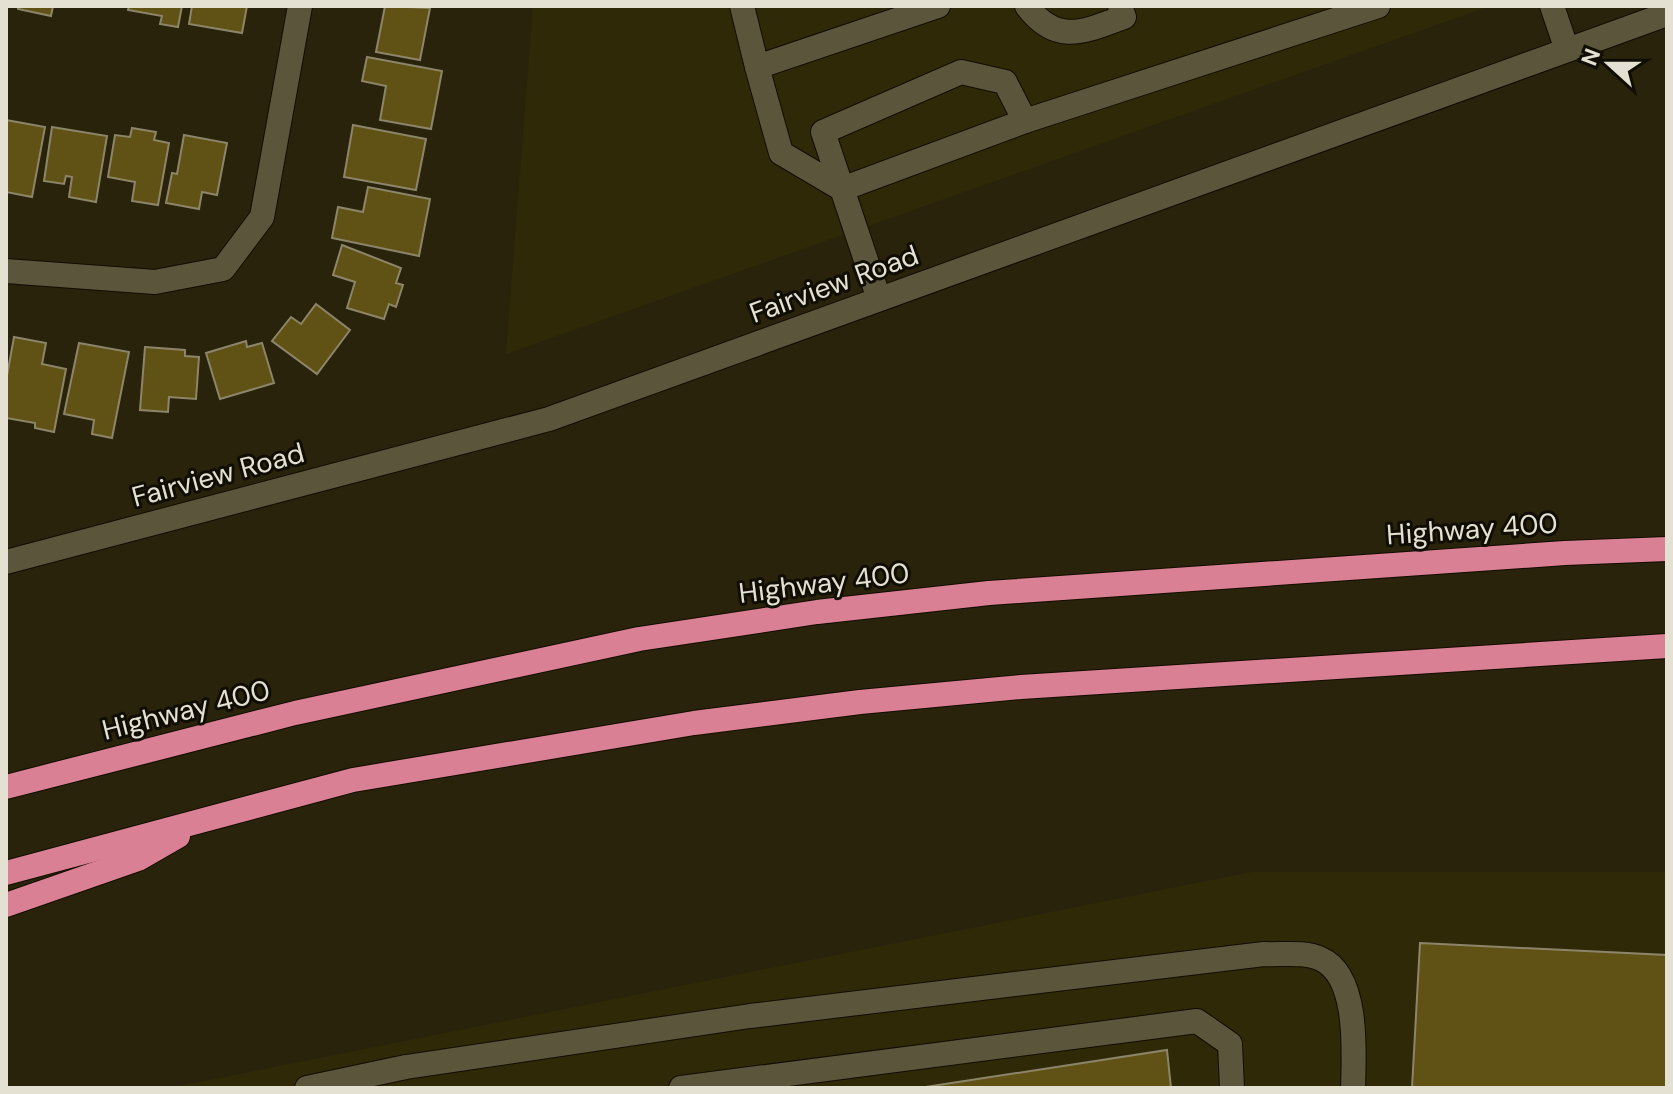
<svg xmlns="http://www.w3.org/2000/svg" width="1673" height="1094" font-family="'DM Sans',sans-serif">
<style>
.built{fill:#302907}
.building{fill:#605215;stroke:#8c856a;stroke-width:2}
.lines{fill:none;stroke-linecap:round;stroke-linejoin:round}
.minor-casing{stroke:#120c00;stroke-width:26}
.highway-casing{stroke:#120c00;stroke-width:26}
.minor{stroke:#5b553b;stroke-width:24}
.highway{stroke:#da8094;stroke-width:24}
.labels{text-anchor:middle;dominant-baseline:central;stroke-width:6;stroke-linejoin:round;paint-order:stroke}
.street-label{font-size:28px;fill:#e4e1d2;stroke:#100d04}
</style>
<rect width="100%" height="100%" fill="#2a230b"/>
<g class="built">
<polygon points="533,6 1490,6 506,354"/>
<polygon points="1252,872 1667,872 1667,1088 169,1088"/>
</g>
<g class="building">
<polygon points="18,6 53,6 51,16 18,9"/>
<polygon points="129,6 182,6 178,27 160,24 162,16 128,10"/>
<polygon points="192,6 247,6 242,33 189,24"/>
<polygon points="385,6 430,8 420,60 376,52"/>
<polygon points="367,57 442,71 431,129 380,120 386,86 362,81"/>
<polygon points="6,120 45,127 32,197 6,192"/>
<polygon points="353,125 426,139 416,190 344,177"/>
<polygon points="52,127 107,136 96,202 69,197 72,177 66,176 64,184 44,181"/>
<polygon points="132,128 156,132 154,140 169,143 158,205 132,201 135,182 108,177 115,135 130,137"/>
<polygon points="184,135 227,143 217,195 202,192 199,209 166,203 172,173 177,174"/>
<polygon points="368,187 430,199 419,256 332,238 338,207 363,212"/>
<polygon points="342,245 401,268 396,283 403,285 396,307 389,304 384,319 347,308 355,282 333,275"/>
<polygon points="316,304 350,330 317,374 272,341 291,317 301,324"/>
<polygon points="14,337 46,343 42,364 66,369 54,432 35,428 35,423 6,418 6,381"/>
<polygon points="246,341 247,347 262,343 274,383 220,399 206,353"/>
<polygon points="79,343 129,352 112,438 92,434 94,420 64,414"/>
<polygon points="145,347 185,350 185,356 199,357 196,399 169,397 168,412 140,410"/>
<polygon points="1420,943 1667,955 1667,1088 1412,1088"/>
<polygon points="1167,1050 1171,1088 919,1088"/>
</g>
<g class="lines">
<g class="minor-casing">
<g id="minor">
<polyline points="742,6 757,67"/>
<path d="M1027,6C1057,46 1085,31 1124,17L1120,6"/>
<polyline points="1552,6 1567,50"/>
<polyline points="1025,121 1378,6"/>
<polyline points="6,271 155,282 223,269 262,217 300,6"/>
<polyline points="879,299 823,132 961,72 1005,82 1025,121 842,189 781,153 757,67 938,6"/>
<polyline points="6,562 549,419 1667,14"/>
<path d="M307,1088L406,1067L750,1016L1264,954C1281,955 1304,951 1321,959C1359,976 1354,1053 1353,1088"/>
<polyline points="681,1088 1197,1021 1230,1044 1232,1088"/>
</g>
</g>
<g class="highway-casing">
<g id="highway">
<polyline points="6,787 295,713 639,639 817,612 989,593 1565,553 1667,549"/>
<polyline points="6,873 353,780 694,723 860,702 1021,687 1667,646"/>
<polyline points="6,905 138,859 178,836"/>
</g>
</g>
<use href="#minor" class="minor"/>
<use href="#highway" class="highway"/>
</g>
<g class="labels">
<g class="street-label">
<text transform="translate(834 284) rotate(-20)">Fairview Road</text>
<text transform="translate(218 475) rotate(-15)">Fairview Road</text>
<text transform="translate(1472 529) rotate(-4)">Highway 400</text>
<text transform="translate(824 583) rotate(-7)">Highway 400</text>
<text transform="translate(186 710) rotate(-14)">Highway 400</text>
</g>
</g>
<rect width="1673" height="1094" fill="none" stroke="#e4e1d2" stroke-width="16"/>
<g transform="translate(1609 64) rotate(291)" stroke="#100d04" stroke-width="6" paint-order="stroke">
<path d="M0-6L14 30L0 20L-14 30Z" fill="#e4e1d2"/>
<text y="-12" font-size="22" font-weight="bold" text-anchor="middle" fill="#e4e1d2">N</text>
</g>
</svg>
